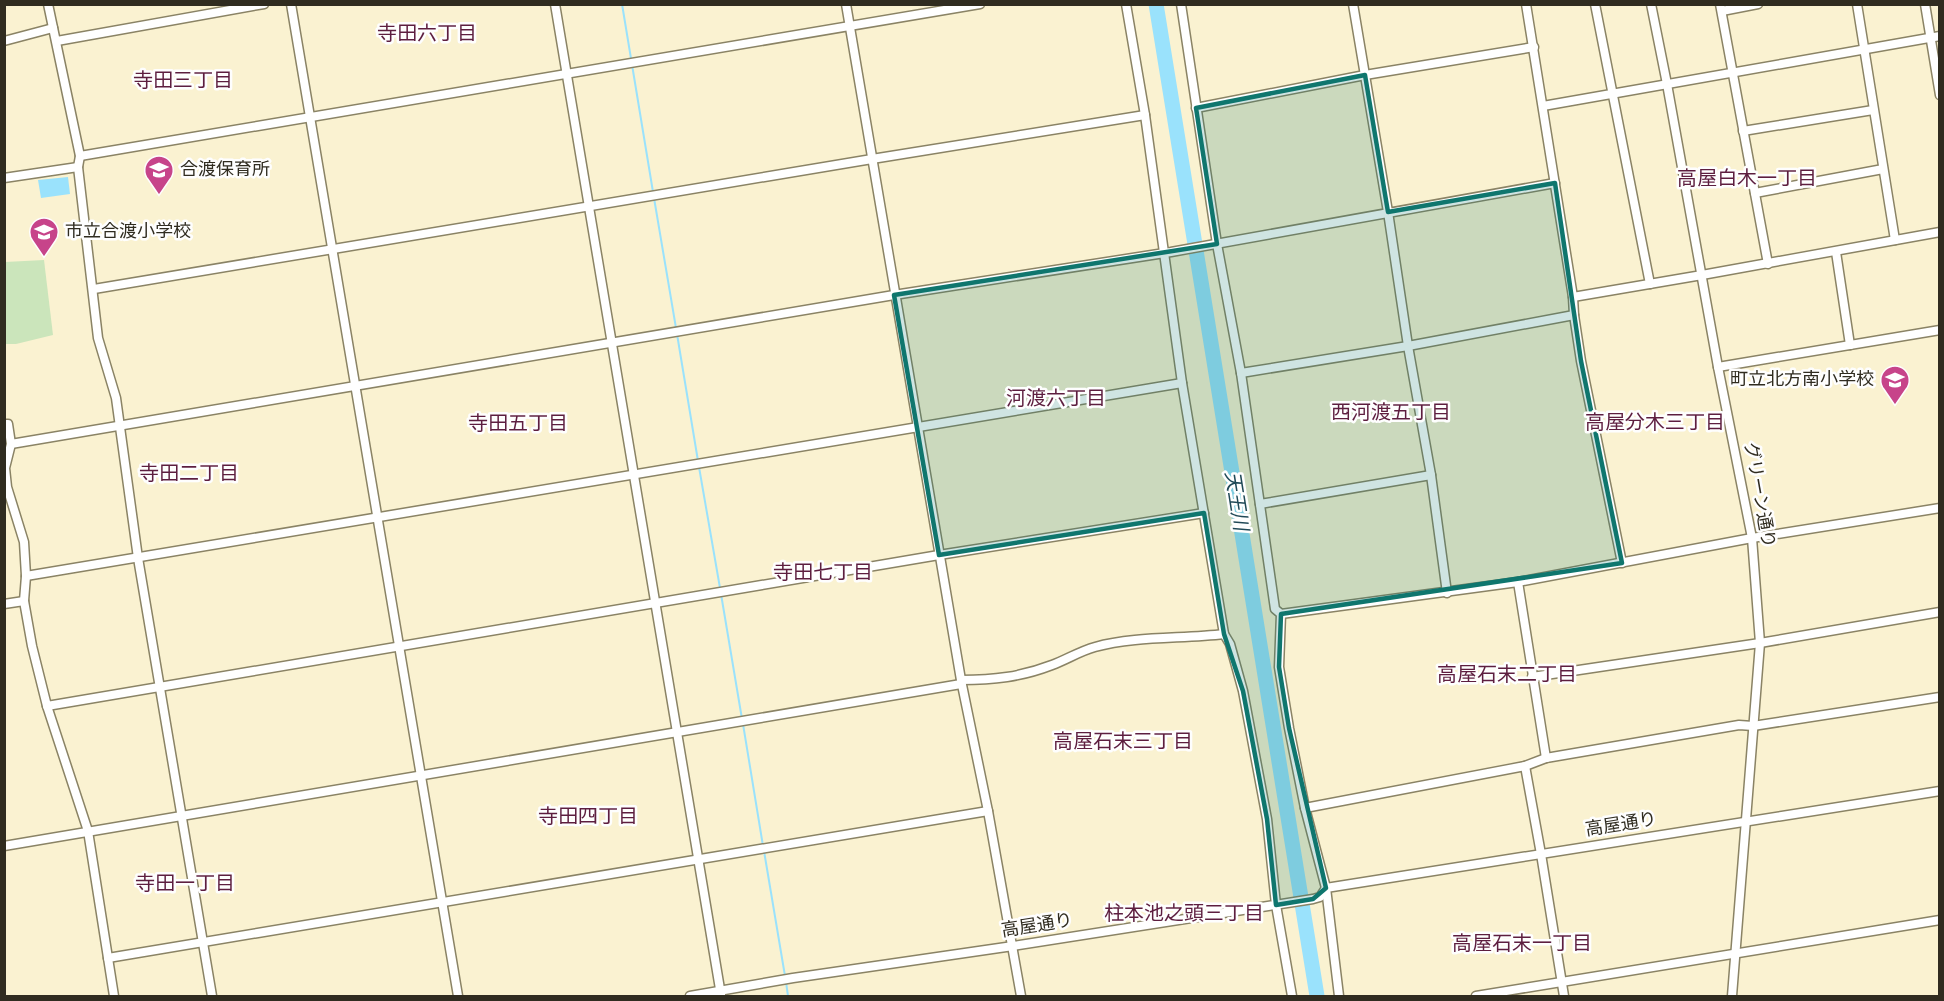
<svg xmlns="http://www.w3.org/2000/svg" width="1944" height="1001" font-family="'Alegreya Sans','Noto Sans JP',sans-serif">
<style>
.green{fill:#cbe5bb}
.water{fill:#9ae2fc}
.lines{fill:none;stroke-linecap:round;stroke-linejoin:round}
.stream{stroke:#9ae2fc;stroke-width:2}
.river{stroke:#9ae2fc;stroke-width:15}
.minor-casing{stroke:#8a8365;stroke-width:11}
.minor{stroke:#fff;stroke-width:8}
.marked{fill:#0f766e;fill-opacity:0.2;stroke:#0f766e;stroke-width:4.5;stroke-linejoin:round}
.labels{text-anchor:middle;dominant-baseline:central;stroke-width:5;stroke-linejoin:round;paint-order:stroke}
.poi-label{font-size:18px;fill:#302c20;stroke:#fefefe;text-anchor:start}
.street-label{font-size:18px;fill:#302c20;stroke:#fefefe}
.neighbourhood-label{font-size:20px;fill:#5d1e3f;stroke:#fefefe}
.water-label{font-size:20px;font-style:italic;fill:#204957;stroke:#fefefe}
</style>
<rect width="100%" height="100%" fill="#faf2d1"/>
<polygon class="green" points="44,260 53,335 16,344 5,344 5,262"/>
<polygon class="water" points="68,177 70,194 41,198 38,180"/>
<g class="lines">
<g class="stream">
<polyline points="622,4 653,192"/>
<polyline points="654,198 676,328"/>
<polyline points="677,334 698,461"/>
<polyline points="699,467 720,588"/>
<polyline points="721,594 742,719"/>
<polyline points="743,724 763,846"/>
<polyline points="764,851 785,976"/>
<polyline points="786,982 788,996"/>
</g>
<polyline class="river" points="1156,4 1317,996"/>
<g class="minor-casing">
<g id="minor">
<polyline points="48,4 80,156 78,167 98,338 116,398 138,558 212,996"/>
<polyline points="291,4 458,996"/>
<polyline points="555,4 721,995"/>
<polyline points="846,4 961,680 988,811 1021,996"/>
<polyline points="1126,4 1145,115 1182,383 1224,634 1230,644 1243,691 1267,819 1276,905 1292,996"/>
<polyline points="1181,4 1217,244 1241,373 1275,609 1281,614 1279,667 1289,728 1305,808 1326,888 1339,996"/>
<polyline points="1353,4 1388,212 1408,346 1431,475 1447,593"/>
<polyline points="1526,4 1573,297 1574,315 1581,361 1622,563"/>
<polyline points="1595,4 1650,284"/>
<polyline points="1651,4 1667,84 1718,367 1752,538 1760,643 1732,996"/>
<polyline points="1720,4 1768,264"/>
<polyline points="1857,4 1895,240"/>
<polyline points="1925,4 1940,95"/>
<polyline points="1722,11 1758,4"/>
<polyline points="4,41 53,28"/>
<polyline points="57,41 264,4"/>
<polyline points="1543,106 1940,36"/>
<polyline points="1196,108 1365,75 1534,47"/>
<polyline points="1743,131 1873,110"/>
<polyline points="80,156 980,4"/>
<polyline points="4,178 78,167"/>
<polyline points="1755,193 1883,169"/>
<polyline points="1836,252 1850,345"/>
<polyline points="94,289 872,159 1145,115"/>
<polyline points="1573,297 1702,275 1940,232"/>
<polyline points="1718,367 1940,330"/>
<polyline points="1241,373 1408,346 1574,315"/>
<polyline points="4,424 8,424 11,444 5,468 7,487 24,542 26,576 24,601 32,646 47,706 88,831 114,996"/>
<polyline points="11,444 894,295 1171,252 1555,183"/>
<polyline points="1260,504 1431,475"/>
<polyline points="26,576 1182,383"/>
<polyline points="1518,582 1546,758"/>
<polyline points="4,604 24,601"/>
<polyline points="1281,614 1518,582 1752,538 1940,508"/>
<polyline points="1532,677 1760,643 1940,612"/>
<path d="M961,680C993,680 1021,677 1052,665C1066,660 1080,651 1095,647C1135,636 1182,639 1224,634"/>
<polyline points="47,706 939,555 1204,513"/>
<polyline points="1525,766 1541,854 1564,996"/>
<polyline points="1305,808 1525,766 1546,758 1739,725 1753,726 1940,697"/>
<polyline points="4,846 961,684"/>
<polyline points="108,958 988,811"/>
<polyline points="690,996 793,978 1013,946 1313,899 1320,897 1326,888 1940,791"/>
<polyline points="1476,996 1940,920"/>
</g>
</g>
<use href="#minor" class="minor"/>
</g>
<path class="marked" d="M1365,75L1388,212L1555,183L1581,361L1622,563L1281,614L1279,667L1289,728L1326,888L1313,899L1276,905L1267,819L1243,691L1224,634L1204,513L939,555L894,295L1217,244L1196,108Z"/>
<defs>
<g id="school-pin" transform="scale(1.5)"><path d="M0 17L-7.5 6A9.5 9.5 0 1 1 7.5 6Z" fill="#c7448a" stroke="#fefefe"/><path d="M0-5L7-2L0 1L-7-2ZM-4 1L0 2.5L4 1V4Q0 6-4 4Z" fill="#fff"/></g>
</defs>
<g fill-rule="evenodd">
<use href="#school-pin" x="159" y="170"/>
<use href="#school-pin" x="44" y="232"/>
<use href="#school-pin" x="1895" y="380"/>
</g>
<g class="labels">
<g class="poi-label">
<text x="180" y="170">合渡保育所</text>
<text x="65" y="232">市立合渡小学校</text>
<text x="1874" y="380" text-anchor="end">町立北方南小学校</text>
</g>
<g class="street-label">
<text transform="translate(1759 495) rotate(80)">グリーン通り</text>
<text transform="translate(1621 825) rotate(-9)">高屋通り</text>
<text transform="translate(1037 926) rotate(-9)">高屋通り</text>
</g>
<g class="neighbourhood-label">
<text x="427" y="34">寺田六丁目</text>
<text x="183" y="81">寺田三丁目</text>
<text x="1747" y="179">高屋白木一丁目</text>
<text x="1056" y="399">河渡六丁目</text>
<text x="1391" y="413">西河渡五丁目</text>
<text x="1655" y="423">高屋分木三丁目</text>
<text x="518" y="424">寺田五丁目</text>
<text x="189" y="474">寺田二丁目</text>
<text x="823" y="573">寺田七丁目</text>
<text x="1507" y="675">高屋石末二丁目</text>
<text x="1123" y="742">高屋石末三丁目</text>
<text x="588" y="817">寺田四丁目</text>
<text x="185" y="884">寺田一丁目</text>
<text x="1184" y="914">柱本池之頭三丁目</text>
<text x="1522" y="944">高屋石末一丁目</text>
</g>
<g class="water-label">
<text transform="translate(1236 501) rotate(81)">天王川</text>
</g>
</g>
<rect width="1944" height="1001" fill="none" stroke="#302c20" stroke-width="12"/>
</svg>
